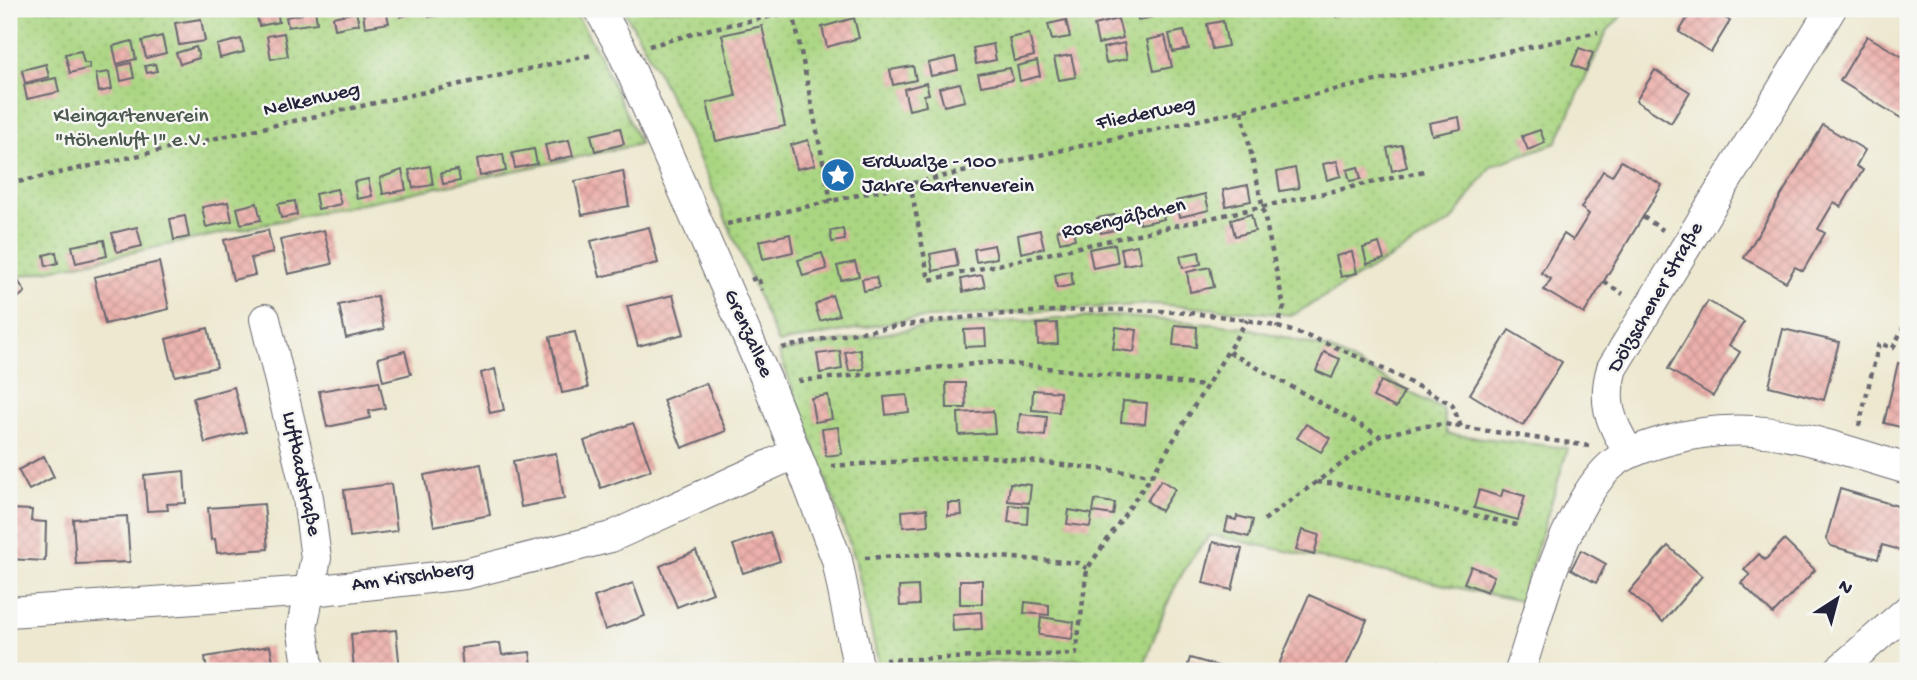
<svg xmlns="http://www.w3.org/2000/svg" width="1917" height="680" font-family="'Gochi Hand',sans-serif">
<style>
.green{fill:url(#green-dots);stroke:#667c5e;stroke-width:2}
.building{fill:url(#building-cross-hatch)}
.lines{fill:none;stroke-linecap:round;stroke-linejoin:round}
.minor-casing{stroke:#69676f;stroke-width:32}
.path{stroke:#69676f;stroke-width:4.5;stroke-dasharray:5 5;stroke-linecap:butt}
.minor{stroke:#fff;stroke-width:30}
.labels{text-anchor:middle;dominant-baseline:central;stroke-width:5;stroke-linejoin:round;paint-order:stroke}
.street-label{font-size:21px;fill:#22223b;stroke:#f6f6f2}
.park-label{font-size:21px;fill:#4b5850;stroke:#f6f6f2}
.poi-label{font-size:21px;fill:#22223b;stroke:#f6f6f2;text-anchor:start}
</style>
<defs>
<pattern id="green-dots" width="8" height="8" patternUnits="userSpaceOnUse" patternTransform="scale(1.75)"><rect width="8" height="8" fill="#aad682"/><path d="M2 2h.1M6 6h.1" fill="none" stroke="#92b771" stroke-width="1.8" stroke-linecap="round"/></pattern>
<pattern id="building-cross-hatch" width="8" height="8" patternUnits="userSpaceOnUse" patternTransform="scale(1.75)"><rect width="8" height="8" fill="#ecb0ab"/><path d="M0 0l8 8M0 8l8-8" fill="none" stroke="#ca9794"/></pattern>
</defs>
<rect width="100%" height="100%" fill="#f6f6f2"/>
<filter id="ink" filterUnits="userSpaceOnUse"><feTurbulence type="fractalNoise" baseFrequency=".0143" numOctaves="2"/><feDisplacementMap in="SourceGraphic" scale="14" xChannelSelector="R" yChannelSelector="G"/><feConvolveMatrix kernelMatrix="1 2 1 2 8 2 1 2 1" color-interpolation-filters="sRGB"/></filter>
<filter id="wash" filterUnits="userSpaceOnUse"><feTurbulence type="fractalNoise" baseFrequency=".00686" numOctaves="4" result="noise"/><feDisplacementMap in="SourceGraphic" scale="28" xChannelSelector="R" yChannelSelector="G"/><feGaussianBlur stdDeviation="1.57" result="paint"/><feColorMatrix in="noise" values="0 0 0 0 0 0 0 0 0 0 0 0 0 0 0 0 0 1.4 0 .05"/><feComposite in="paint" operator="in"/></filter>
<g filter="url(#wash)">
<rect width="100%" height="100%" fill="#ede8cf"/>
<g class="green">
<polygon points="9,9 573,9 599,54 640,144 17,277 9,266"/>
<path d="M623,9H1628L1607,31L1556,143L1491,166L1452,221L1293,315L1153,304L911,319L778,343C730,231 685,114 623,9Z"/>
<path d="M1116,316L1244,327L1329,349L1443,410L1447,434L1568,448L1521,601L1211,535C1174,573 1160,622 1142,671H1126L1078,659L879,666L855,558L779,352L928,326Z"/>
</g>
<g id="blocks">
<g class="building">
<polygon points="277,9 279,22 259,26 256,11"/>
<polygon points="301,9 315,9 317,23 288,27 286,17 302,14"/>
<polygon points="398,9 419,9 419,12 400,17"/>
<polygon points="427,9 457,9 457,12 429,17"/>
<polygon points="1136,9 1160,9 1162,15 1138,20"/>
<polygon points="1220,9 1235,9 1236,11 1221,14"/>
<polygon points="1287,9 1305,9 1305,11 1288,15"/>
<polygon points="1335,9 1357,9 1358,12 1336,17"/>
<polygon points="1693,9 1710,9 1730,21 1711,52 1679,32"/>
<polygon points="386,10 389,23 365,27 363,13"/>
<polygon points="356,12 359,24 335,29 333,17"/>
<polygon points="854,18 859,38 827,47 822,27"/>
<polygon points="201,19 205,41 179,45 175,23"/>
<polygon points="1118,19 1123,38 1098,44 1094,25"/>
<polygon points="1066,20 1070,37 1052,40 1048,24"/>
<polygon points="1223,21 1228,46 1212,49 1207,24"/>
<polygon points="762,26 785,126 716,141 707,103 736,96 722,35"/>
<polygon points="1184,31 1189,49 1173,52 1169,34"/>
<polygon points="284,33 288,56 271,59 267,36"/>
<polygon points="1029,34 1034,56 1014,61 1009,38"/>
<polygon points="162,36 166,53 146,58 142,41"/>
<polygon points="1165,36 1172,67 1154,71 1147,40"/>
<polygon points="1867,36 1908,60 1906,121 1840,81"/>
<polygon points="241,39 244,52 220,58 217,45"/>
<polygon points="132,41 136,59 117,64 113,46"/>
<polygon points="1124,43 1127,59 1106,63 1103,48"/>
<polygon points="993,44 996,60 976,64 973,48"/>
<polygon points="196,47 199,58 180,64 176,53"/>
<polygon points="1579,48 1593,53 1586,71 1572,65"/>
<polygon points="81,51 84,63 89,63 90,68 70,73 65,54"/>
<polygon points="1071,55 1076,77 1059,80 1054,58"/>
<polygon points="955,57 958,70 931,76 928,63"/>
<polygon points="1037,61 1040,76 1020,81 1017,66"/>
<polygon points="131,63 134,78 121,81 118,66"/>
<polygon points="46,64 49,77 25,83 22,70"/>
<polygon points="155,64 157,71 147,73 145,66"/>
<polygon points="913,66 916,80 893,85 890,70"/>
<polygon points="1010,68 1013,80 981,86 978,74"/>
<polygon points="1655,70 1690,92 1671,123 1636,101"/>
<polygon points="109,72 112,89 99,92 96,74"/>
<polygon points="56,78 59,92 27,99 24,85"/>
<polygon points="926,83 929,94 924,95 926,106 909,110 904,89"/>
<polygon points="960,83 965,101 944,106 939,88"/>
<polygon points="1459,117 1461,129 1432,135 1429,123"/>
<polygon points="1823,125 1865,150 1856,166 1863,170 1841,207 1834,202 1818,229 1825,233 1803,271 1795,267 1786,282 1744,258"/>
<polygon points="620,128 624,144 595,151 591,135"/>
<polygon points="1540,130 1545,143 1528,150 1522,136"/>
<polygon points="569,140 573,156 549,161 545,145"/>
<polygon points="808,140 815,165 797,169 791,145"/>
<polygon points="1402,145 1407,167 1392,171 1387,148"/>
<polygon points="534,149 537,164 515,168 512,153"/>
<polygon points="503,154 506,171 480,176 477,159"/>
<polygon points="1337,161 1341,176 1327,180 1323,164"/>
<polygon points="1621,161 1662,185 1584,314 1544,290 1551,279 1541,273 1564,234 1573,240 1589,214 1581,208 1603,171 1612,176"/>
<polygon points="430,166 433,185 413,188 409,170"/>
<polygon points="1358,167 1361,179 1350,181 1347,170"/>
<polygon points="1295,168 1299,188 1280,191 1277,172"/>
<polygon points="402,170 406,190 383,194 380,178"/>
<polygon points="458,170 460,181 443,184 441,173"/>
<polygon points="623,171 629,206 582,215 575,181"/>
<polygon points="368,179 372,196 357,199 354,182"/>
<polygon points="1248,185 1251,201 1226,206 1223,190"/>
<polygon points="337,189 341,204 318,209 315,194"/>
<polygon points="1205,194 1209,210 1180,217 1176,201"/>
<polygon points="295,201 297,215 281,218 278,204"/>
<polygon points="228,202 232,221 206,227 202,207"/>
<polygon points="257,203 261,220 241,224 237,208"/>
<polygon points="1162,209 1164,219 1140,224 1138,214"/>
<polygon points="1251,214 1255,231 1235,236 1231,220"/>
<polygon points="1115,215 1119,229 1101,233 1097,218"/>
<polygon points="185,216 189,237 174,240 170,219"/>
<polygon points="1072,226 1075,239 1060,242 1057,230"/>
<polygon points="137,227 142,246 117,252 112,233"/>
<polygon points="649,227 658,263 600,277 591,241"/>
<polygon points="843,229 845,240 832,242 830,231"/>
<polygon points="268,230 273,253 251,258 255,275 233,280 224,240"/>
<polygon points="324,230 332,264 288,274 280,240"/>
<polygon points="1040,230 1044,248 1021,253 1018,235"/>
<polygon points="790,234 793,252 763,259 759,241"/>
<polygon points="104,240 107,256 76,263 72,246"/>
<polygon points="1379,243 1384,259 1367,264 1363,248"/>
<polygon points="1115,244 1118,263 1093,268 1089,249"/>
<polygon points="994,245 997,258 976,262 974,249"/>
<polygon points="1137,245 1141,262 1124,265 1121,248"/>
<polygon points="955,249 958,266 933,271 930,254"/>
<polygon points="56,252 58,263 46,266 44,255"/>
<polygon points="1199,252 1201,264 1183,268 1180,256"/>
<polygon points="1352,252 1357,273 1341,277 1336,256"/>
<polygon points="822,253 827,269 803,276 798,260"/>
<polygon points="159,262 169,309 105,324 94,277"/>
<polygon points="855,262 859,276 841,280 837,266"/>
<polygon points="1210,267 1214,287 1190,292 1187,272"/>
<polygon points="11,269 25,292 9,305 9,271"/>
<polygon points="1071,271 1073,285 1057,288 1055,275"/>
<polygon points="982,275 985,287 963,292 961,279"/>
<polygon points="876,277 879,288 864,291 862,279"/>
<polygon points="673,295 684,334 638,346 627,306"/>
<polygon points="832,295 839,315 820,321 815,305"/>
<polygon points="377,296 384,329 346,338 339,305"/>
<polygon points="1708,301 1744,322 1729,345 1740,352 1713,396 1668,369"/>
<polygon points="1057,323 1058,344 1038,345 1037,324"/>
<polygon points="1175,325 1197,327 1196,347 1173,345"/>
<polygon points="1116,327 1137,330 1134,352 1113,349"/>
<polygon points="208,328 217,367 175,376 166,339"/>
<polygon points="985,329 986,346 965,347 964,330"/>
<polygon points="1783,329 1839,342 1824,400 1769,386"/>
<polygon points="1509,330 1562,362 1523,426 1470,394"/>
<polygon points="575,332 588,388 562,393 550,337"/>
<polygon points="860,349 864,369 849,371 845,352"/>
<polygon points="405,351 411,374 383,381 378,358"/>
<polygon points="840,351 842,369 820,373 817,354"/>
<polygon points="1324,352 1340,359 1332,378 1316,371"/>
<polygon points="1898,363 1908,366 1908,429 1884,423"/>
<polygon points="495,369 504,410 490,413 481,373"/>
<polygon points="379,381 385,408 369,411 370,418 327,427 319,391"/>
<polygon points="1381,381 1404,392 1396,408 1373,397"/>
<polygon points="706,383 726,431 682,448 663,400"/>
<polygon points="946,383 965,383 966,408 947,408"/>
<polygon points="234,387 246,432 205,443 193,398"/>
<polygon points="1033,390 1060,392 1059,412 1032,410"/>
<polygon points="828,395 832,419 815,422 811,398"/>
<polygon points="907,395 909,412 886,415 884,397"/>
<polygon points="1123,401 1147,403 1145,424 1121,422"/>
<polygon points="993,411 995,433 959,435 958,413"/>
<polygon points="1020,414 1047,417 1045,436 1018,433"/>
<polygon points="633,423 651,470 601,488 584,441"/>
<polygon points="1306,424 1330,438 1321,452 1297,438"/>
<polygon points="838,427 842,454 826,456 822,429"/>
<polygon points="556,453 564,499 521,507 513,461"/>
<polygon points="44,456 54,477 29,490 18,470"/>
<polygon points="481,464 490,515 434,526 424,475"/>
<polygon points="184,471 186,503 167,504 168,510 147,511 144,475"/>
<polygon points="1161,480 1175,489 1161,511 1147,501"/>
<polygon points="1010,483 1031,485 1029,503 1008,501"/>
<polygon points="391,484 397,531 350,537 344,490"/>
<polygon points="1840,489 1908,509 1908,552 1882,545 1878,559 1831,546 1826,539"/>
<polygon points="1479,490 1501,497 1503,490 1525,496 1518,520 1474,508"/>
<polygon points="1095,500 1115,503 1113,515 1093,512"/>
<polygon points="948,503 961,503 962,515 948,516"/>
<polygon points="264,504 268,549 217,553 215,539 211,540 208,508"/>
<polygon points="1010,505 1028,507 1027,524 1008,522"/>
<polygon points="9,509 32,510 31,521 46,522 45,561 9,559"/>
<polygon points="927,509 928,525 903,527 902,511"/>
<polygon points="1069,510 1092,514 1090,527 1067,524"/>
<polygon points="127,516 130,562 76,564 73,519"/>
<polygon points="1237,516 1253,520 1249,537 1225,531 1228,518 1236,520"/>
<polygon points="1302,530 1319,535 1314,555 1296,550"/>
<polygon points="770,532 780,561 743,573 733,545"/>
<polygon points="1784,540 1815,570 1773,614 1741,583 1750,575 1744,570 1759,554 1765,560"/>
<polygon points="1213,542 1242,549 1232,590 1203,583"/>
<polygon points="1668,546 1702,576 1663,622 1629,592"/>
<polygon points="1581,550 1606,564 1596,583 1571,569"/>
<polygon points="696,551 713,593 677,607 660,566"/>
<polygon points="1471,566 1494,576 1487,592 1464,583"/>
<rect x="960" y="580" width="22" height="24"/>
<polygon points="633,583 645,616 605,630 594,597"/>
<polygon points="918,586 919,605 900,606 899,587"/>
<polygon points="1309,595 1367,620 1344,671 1276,671"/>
<polygon points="1025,602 1049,605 1049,615 1024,613"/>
<polygon points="981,612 982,629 953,631 952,614"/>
<polygon points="1041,617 1074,622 1072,639 1039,635"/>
<polygon points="396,630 400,671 354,671 351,634"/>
<polygon points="500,643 502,655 530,652 532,665 541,665 542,671 463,671 461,648"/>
<polygon points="270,646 275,671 207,671 205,657"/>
<polygon points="1190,658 1218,666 1216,671 1186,671"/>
<polygon points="1436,663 1451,668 1450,671 1432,671"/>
</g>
</g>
</g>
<g filter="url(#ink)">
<use href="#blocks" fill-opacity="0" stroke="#69676f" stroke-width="2"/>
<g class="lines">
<g class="minor-casing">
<g id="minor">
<polyline points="599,9 622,50 769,386 804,473 837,560 859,671"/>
<polyline points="265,319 308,498 316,558 302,627 309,671"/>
<path d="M1628,451C1610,422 1602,401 1612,368L1831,9"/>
<polyline points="9,612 311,591 465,574 611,537 796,453"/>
<path d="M1520,671C1538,615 1553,553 1583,502C1606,462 1622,453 1665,441C1758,414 1820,444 1908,469"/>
<polyline points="1838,671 1908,610"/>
</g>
</g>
<g class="path">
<polyline points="9,11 17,9"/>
<polyline points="793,12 831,201"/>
<polyline points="649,46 714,28 808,9"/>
<polyline points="1242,111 1284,307 1277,328"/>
<polyline points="910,183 929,280 1424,171"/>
<polyline points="9,184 592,55"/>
<polyline points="1643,217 1663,230"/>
<polyline points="727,224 1598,32"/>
<polyline points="751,280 758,277 762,290"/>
<polyline points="1604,282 1623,294"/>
<path d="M782,348C919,316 1106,297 1246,320C1318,332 1387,371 1452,404L1461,427L1589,446"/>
<polyline points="1229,352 1380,436"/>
<polyline points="798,381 995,362 1204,386"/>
<polyline points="1859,426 1879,343 1893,348 1908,318"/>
<polyline points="831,466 984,456 1152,475"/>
<polyline points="1317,482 1339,484 1517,525"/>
<polyline points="1264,520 1380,436 1417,427 1445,424 1460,427"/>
<polyline points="865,558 948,553 1079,563 1087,569"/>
<polyline points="885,660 1076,654 1087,569 1152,475 1247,320"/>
</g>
<use href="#minor" class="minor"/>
</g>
</g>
<defs>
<g id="sight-disc" transform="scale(1.75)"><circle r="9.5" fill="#1f6fb2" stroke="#f6f6f2"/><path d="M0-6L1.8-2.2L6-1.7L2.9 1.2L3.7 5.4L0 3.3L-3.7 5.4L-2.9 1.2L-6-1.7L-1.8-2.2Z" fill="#fff"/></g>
</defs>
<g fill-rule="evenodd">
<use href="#sight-disc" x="838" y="175"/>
</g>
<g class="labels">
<g class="street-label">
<text transform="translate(312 101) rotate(-13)">Nelkenweg</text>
<text transform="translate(1146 115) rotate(-12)">Fliederweg</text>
<text transform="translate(1124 220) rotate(-13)">Rosengäßchen</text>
<text transform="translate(1657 298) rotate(-60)">Dölzschener Straße</text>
<text transform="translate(747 334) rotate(66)">Grenzallee</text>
<text transform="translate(300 474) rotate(78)">Luftbadstraße</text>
<text transform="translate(413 578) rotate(-8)">Am Kirschberg</text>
</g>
<g class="park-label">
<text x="131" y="117">Kleingartenverein<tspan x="131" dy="24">"Höhenluft I" e.V.</tspan></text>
</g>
<g class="poi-label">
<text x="862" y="163">Erdwalze - 100<tspan x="862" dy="24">Jahre Gartenverein</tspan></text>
</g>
</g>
<rect width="1917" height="680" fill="none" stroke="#f6f6f2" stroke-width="35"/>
<g transform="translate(1837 599) rotate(36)" stroke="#f6f6f2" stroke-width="5" paint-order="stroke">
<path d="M0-5L12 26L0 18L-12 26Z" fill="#22223b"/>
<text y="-10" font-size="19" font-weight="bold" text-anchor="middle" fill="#22223b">N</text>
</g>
</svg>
